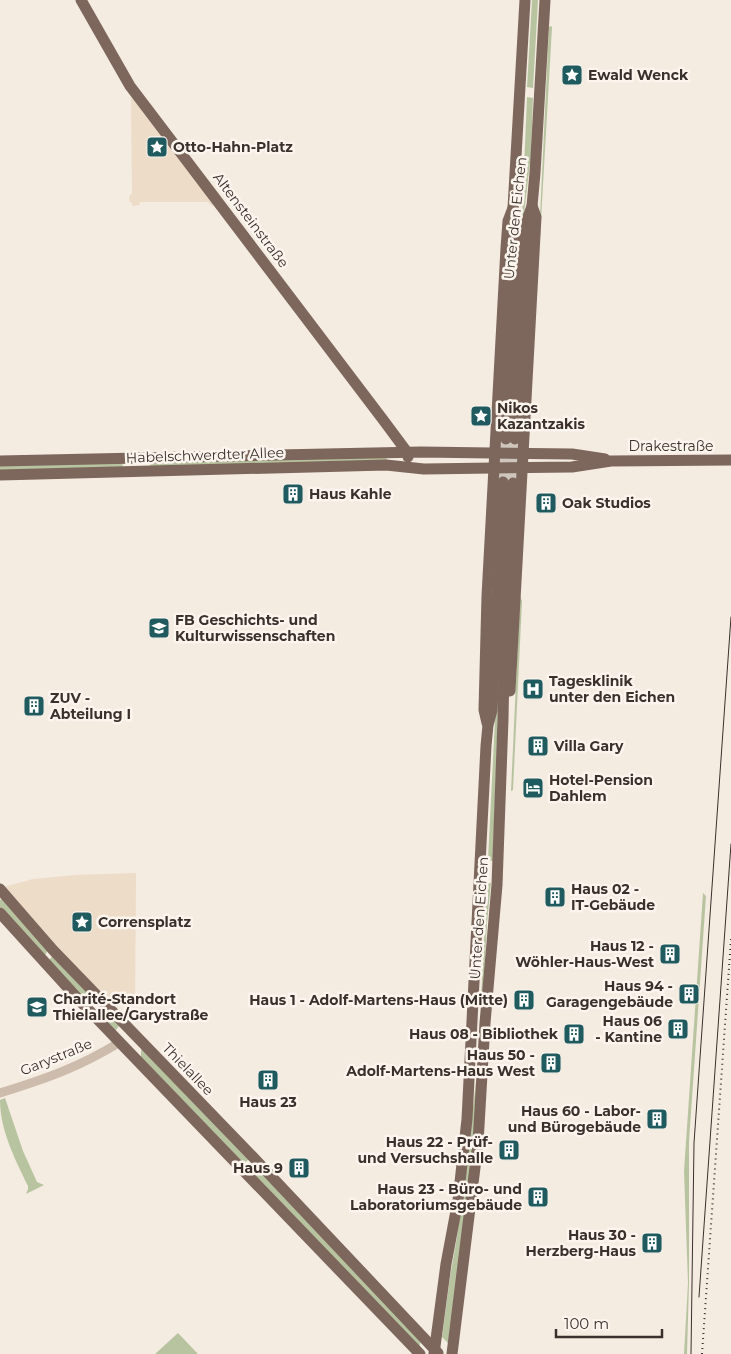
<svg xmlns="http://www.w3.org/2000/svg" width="731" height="1354" font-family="Montserrat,sans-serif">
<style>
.green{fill:#b8c4a0}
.plaza{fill:#ecdcc8}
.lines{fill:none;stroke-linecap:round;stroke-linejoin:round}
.major-tunnel{stroke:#cfc6bd;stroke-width:11;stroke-dasharray:11 5.5;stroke-linecap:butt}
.minor{stroke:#cdbbac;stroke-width:9}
.major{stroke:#7d675c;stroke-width:11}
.tram{stroke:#3b302b;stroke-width:1}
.rail{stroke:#3b302b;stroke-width:2;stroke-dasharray:1 4;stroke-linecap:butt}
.labels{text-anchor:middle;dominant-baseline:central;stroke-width:5;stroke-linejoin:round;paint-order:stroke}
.poi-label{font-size:14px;font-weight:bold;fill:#3b302b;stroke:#fbf5ee;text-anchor:start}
.street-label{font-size:14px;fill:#3b302b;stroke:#fbf5ee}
</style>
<rect width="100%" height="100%" fill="#f4ebe1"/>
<g class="green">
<polygon points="532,0 538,0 533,88 527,87"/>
<polygon points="551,26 552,27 540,238 539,237 549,27"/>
<polygon points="527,97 533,98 531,154 521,240"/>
<polygon points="386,456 387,461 150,468 150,461"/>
<polygon points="122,461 123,468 0,471 0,464"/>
<polygon points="520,596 522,601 513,790 511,791"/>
<polygon points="499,679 493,861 488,860 497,680"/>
<polygon points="487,883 491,883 487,923 483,998 481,998"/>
<polygon points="703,893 706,896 689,1141 689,1283 687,1354 684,1354 688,1283 684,1171"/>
<polygon points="3,898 48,950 44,957 0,907 0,900"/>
<polygon points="53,955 90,994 78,994 48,962"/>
<polygon points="94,1009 105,1010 120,1025 115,1031"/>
<polygon points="142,1049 249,1159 242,1165 141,1059 141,1050"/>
<polygon points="476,1082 476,1126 450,1345 442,1337 450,1277 457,1237"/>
<path d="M5,1098L23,1151L37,1182L44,1185L26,1194L28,1189V1186C15,1159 0,1130 0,1100Z"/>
<polygon points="252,1163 421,1338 419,1350 247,1169"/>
<polygon points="178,1333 198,1354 155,1354"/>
</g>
<g class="plaza">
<polygon points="140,91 220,195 212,206 208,202 140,202 139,205 132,206 132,203 130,202 129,196 132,194 131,99"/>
<polygon points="136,873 135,1005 105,1005 0,888 33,879 76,875"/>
</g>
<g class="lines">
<g class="major-tunnel">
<polyline points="503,482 506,439"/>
<polyline points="513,483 515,439"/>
</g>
<path class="minor" d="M0,1093C45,1079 80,1067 120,1042"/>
<g class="major">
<polyline points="81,0 130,86 384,421 407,452 408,457"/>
<polyline points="506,439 517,219 513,208 525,0"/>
<polyline points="515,439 527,220 532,206 535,173 545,0"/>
<polyline points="0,461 421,452 572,454 605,459"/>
<polyline points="0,475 386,465 424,469 572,467 611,461 731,460"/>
<polyline points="510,691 536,217 532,206"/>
<polyline points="487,723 484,710 487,596 506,248 508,221 513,208"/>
<polyline points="0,889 53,950 254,1158 438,1353"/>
<polyline points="0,913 79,1000 420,1354"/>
<polyline points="434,1354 446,1264 458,1200 467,1119 486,746 488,725 492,710 503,482"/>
<polyline points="452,1354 478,1143 485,1023 497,885 503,719 504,668 513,483"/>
</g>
<g class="tram">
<polyline points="699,1297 731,844"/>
<polyline points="691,1354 694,1143 731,617"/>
</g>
<polyline class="rail" points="702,1354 731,939"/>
</g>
<defs>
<g id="sight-square" transform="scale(1.125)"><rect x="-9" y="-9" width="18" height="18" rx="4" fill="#1f5a5e" stroke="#fbf5ee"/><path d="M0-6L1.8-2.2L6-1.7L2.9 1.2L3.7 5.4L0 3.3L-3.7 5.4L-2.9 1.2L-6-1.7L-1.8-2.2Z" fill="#fff"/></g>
<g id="building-square" transform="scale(1.125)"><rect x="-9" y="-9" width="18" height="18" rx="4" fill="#1f5a5e" stroke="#fbf5ee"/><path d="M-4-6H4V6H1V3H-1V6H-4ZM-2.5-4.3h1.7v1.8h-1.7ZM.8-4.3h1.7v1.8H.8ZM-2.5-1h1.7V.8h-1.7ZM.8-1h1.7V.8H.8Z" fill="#fff"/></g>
<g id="university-square" transform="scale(1.125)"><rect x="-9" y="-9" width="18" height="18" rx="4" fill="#1f5a5e" stroke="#fbf5ee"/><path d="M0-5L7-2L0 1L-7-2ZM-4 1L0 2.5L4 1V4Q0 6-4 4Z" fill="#fff"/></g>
<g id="hospital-square" transform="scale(1.125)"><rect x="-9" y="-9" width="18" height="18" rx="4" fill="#1f5a5e" stroke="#fbf5ee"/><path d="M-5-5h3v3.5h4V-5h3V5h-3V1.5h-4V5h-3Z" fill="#fff"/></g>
<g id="hotel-square" transform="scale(1.125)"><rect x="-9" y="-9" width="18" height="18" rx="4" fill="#1f5a5e" stroke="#fbf5ee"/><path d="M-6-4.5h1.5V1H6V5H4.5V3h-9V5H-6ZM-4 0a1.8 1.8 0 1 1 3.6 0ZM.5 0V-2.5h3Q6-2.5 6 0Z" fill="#fff"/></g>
</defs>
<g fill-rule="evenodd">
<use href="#sight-square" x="572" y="75"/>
<use href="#sight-square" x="157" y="147"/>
<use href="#sight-square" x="481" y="416"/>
<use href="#building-square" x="293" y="494"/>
<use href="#building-square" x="546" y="503"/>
<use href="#university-square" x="159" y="628"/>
<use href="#hospital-square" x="533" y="689"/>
<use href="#building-square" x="34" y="706"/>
<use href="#building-square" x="538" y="746"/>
<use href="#hotel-square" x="533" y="788"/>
<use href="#building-square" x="555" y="897"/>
<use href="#sight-square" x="82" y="922"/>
<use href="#building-square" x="670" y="954"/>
<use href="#building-square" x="689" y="994"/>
<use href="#building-square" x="524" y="1000"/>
<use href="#university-square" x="37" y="1007"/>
<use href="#building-square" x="678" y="1029"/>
<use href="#building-square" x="574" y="1034"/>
<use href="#building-square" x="551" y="1063"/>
<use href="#building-square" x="268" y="1080"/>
<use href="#building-square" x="657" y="1119"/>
<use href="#building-square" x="509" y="1150"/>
<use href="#building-square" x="299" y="1168"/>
<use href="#building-square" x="538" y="1197"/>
<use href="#building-square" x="652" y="1243"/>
</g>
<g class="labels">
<g class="poi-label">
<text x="588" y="75">Ewald Wenck</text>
<text x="173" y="147">Otto-Hahn-Platz</text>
<text x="497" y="408">Nikos<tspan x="497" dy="16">Kazantzakis</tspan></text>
<text x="309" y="494">Haus Kahle</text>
<text x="562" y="503">Oak Studios</text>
<text x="175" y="620">FB Geschichts- und<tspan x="175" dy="16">Kulturwissenschaften</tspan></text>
<text x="549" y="681">Tagesklinik<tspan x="549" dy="16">unter den Eichen</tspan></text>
<text x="50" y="698">ZUV -<tspan x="50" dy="16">Abteilung I</tspan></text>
<text x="554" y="746">Villa Gary</text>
<text x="549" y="780">Hotel-Pension<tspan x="549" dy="16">Dahlem</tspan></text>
<text x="571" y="889">Haus 02 -<tspan x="571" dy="16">IT-Gebäude</tspan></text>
<text x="98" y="922">Corrensplatz</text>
<text x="654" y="946" text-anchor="end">Haus 12 -<tspan x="654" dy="16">Wöhler-Haus-West</tspan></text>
<text x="673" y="986" text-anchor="end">Haus 94 -<tspan x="673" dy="16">Garagengebäude</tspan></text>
<text x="53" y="999">Charité-Standort<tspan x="53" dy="16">Thielallee/Garystraße</tspan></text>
<text x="508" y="1000" text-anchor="end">Haus 1 - Adolf-Martens-Haus (Mitte)</text>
<text x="662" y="1021" text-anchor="end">Haus 06<tspan x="662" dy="16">- Kantine</tspan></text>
<text x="558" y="1034" text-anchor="end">Haus 08 - Bibliothek</text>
<text x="535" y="1055" text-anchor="end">Haus 50 -<tspan x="535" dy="16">Adolf-Martens-Haus West</tspan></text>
<text x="268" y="1102" text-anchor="middle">Haus 23</text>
<text x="641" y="1111" text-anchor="end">Haus 60 - Labor-<tspan x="641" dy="16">und Bürogebäude</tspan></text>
<text x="493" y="1142" text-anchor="end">Haus 22 - Prüf-<tspan x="493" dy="16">und Versuchshalle</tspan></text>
<text x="283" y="1168" text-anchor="end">Haus 9</text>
<text x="522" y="1189" text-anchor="end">Haus 23 - Büro- und<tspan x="522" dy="16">Laboratoriumsgebäude</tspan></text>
<text x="636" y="1235" text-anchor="end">Haus 30 -<tspan x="636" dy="16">Herzberg-Haus</tspan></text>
</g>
<g class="street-label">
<text transform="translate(515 218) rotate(-84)">Unter den Eichen</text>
<text transform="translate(251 220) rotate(53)">Altensteinstraße</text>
<text x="671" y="446">Drakestraße</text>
<text transform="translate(205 455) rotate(-2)">Habelschwerdter Allee</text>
<text transform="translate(479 918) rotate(-86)">Unter den Eichen</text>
<text transform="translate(56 1057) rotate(-22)">Garystraße</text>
<text transform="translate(188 1069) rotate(46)">Thielallee</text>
</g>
</g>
<path d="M556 1329v8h106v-8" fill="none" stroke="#3b302b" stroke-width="2.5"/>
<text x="564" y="1329" font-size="15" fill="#3b302b" stroke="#fbf5ee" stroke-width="4" paint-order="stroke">100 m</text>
</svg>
